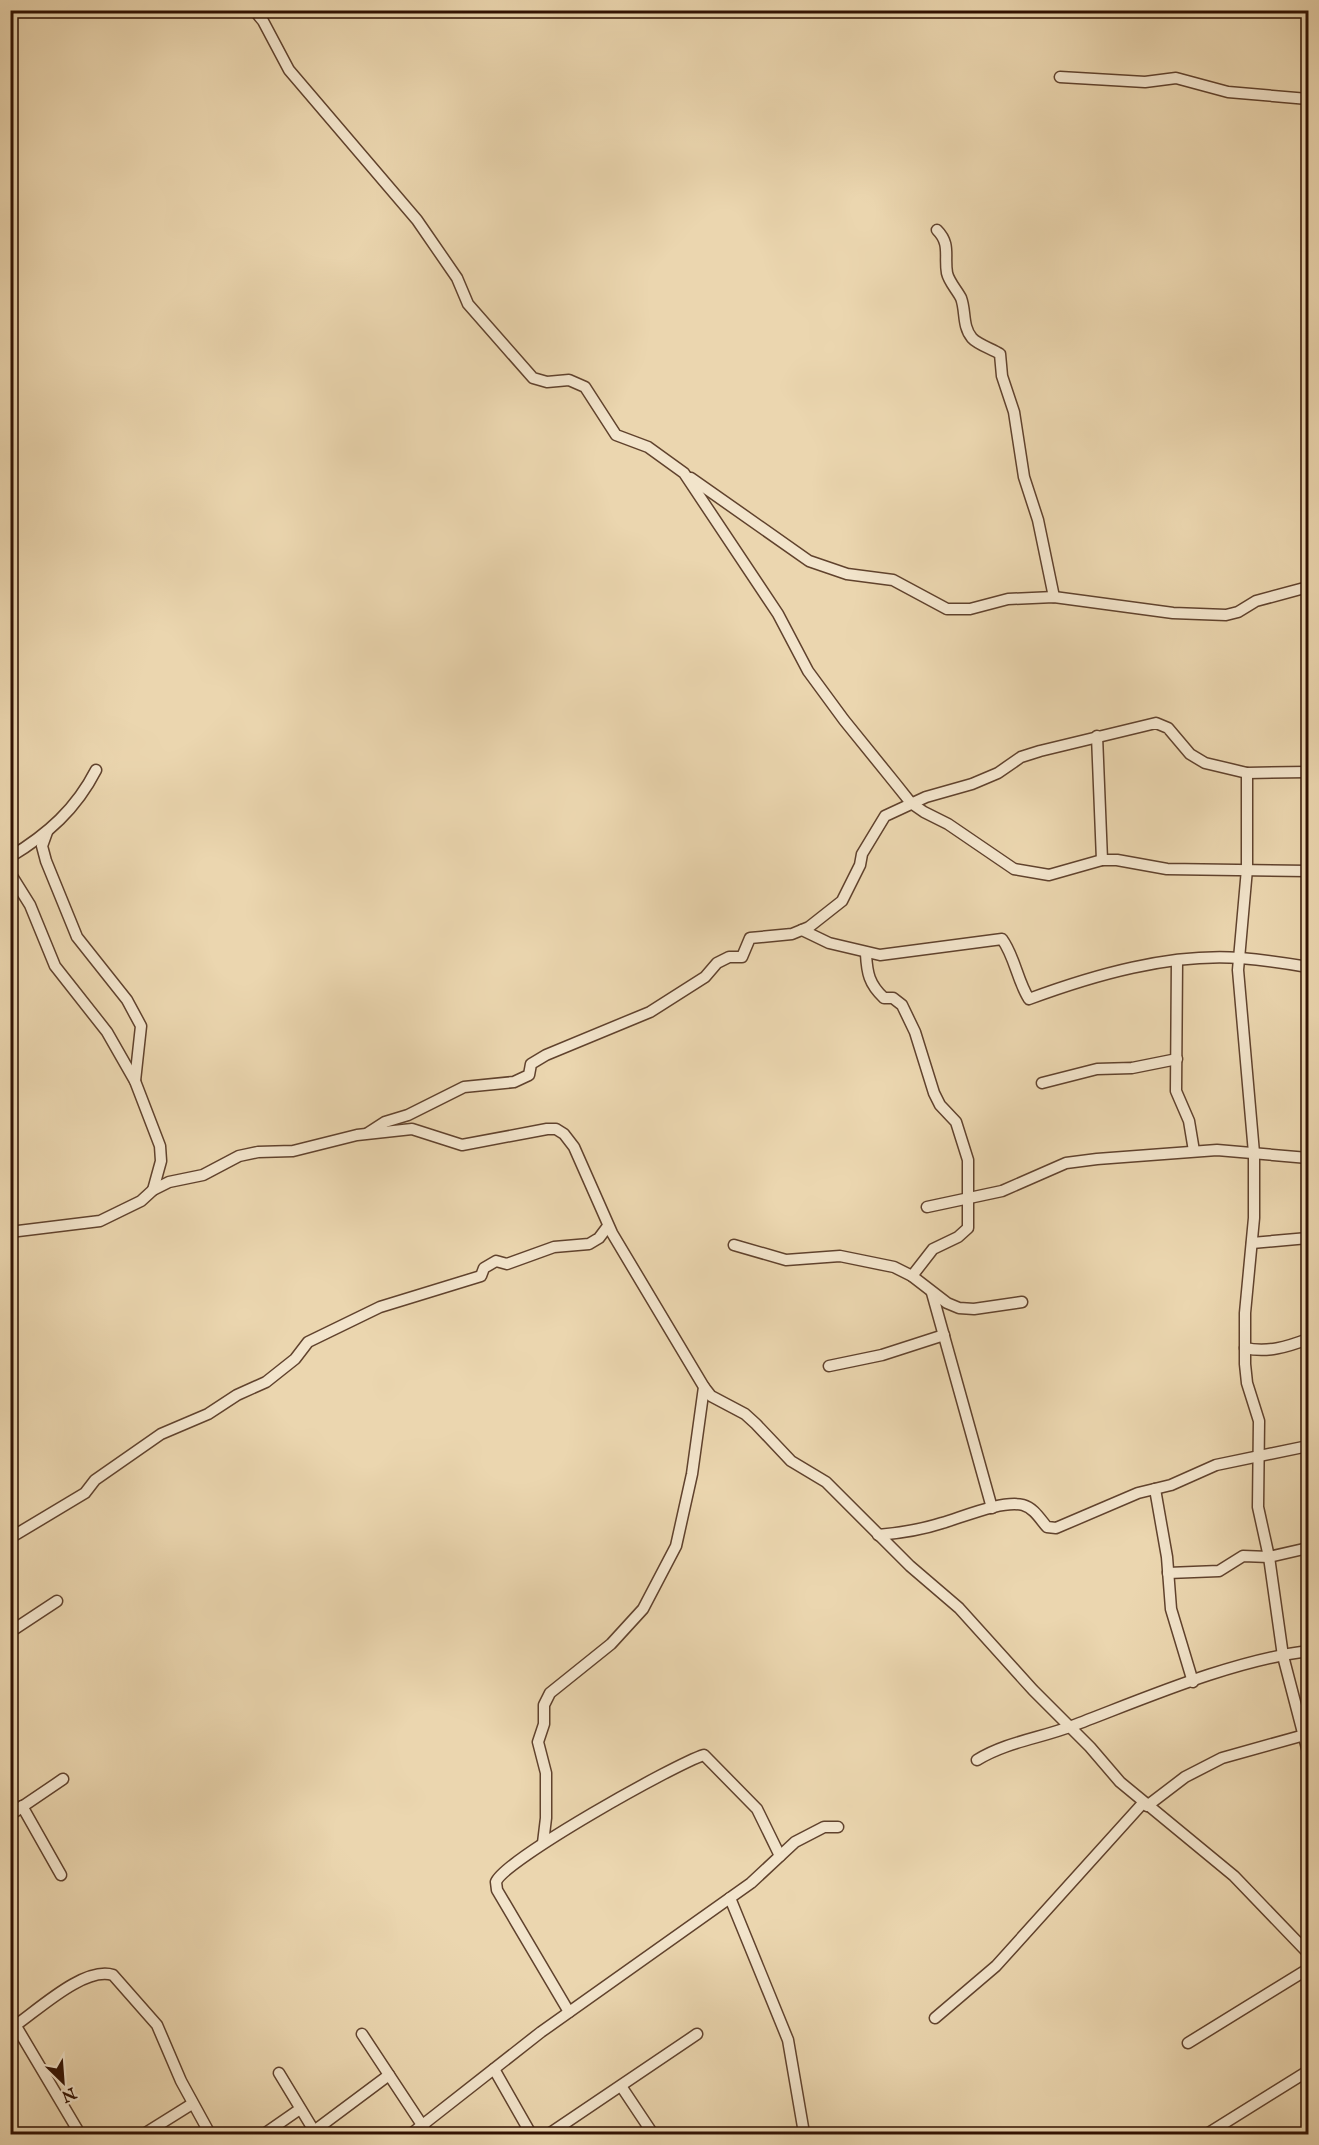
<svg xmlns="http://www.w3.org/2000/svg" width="1319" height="2145" font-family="'IM FELL English',serif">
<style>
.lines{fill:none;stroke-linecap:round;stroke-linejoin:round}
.minor-casing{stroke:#60422d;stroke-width:13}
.minor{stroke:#f2e4cb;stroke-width:10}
</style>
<rect width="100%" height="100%" fill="#ebd6af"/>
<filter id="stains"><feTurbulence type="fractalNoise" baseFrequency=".00333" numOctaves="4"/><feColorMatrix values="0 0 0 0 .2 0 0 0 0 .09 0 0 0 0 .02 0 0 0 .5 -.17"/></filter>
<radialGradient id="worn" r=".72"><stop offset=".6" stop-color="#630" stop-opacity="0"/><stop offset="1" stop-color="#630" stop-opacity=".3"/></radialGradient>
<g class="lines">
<g class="minor-casing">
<g id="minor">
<polyline points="254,10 263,21 289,70 417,220 457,278 468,304 533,378 547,382 569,380 585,387 616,435 648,447 684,473 778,614 808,671 844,720 895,783 911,803 924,812 948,824 1014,869 1049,875 1102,860 1117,860 1167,869 1308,871"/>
<polyline points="1283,10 1308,12"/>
<polyline points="1060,77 1145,82 1176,78 1228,92 1308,99"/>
<path d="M937,230C951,244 944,256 947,273C949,282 957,290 961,298C966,311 962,326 972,338C977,344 992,349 1000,354L1002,376L1014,412L1024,477L1038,520L1054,597"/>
<polyline points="691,478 809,561 847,574 893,580 947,609 970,609 1008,599 1054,597 1173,613 1226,615 1238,612 1256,601 1308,587"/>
<polyline points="1097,736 1102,860"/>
<polyline points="1247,773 1247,869 1238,970 1254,1153 1254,1218 1245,1313 1245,1364 1247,1383 1259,1421 1258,1507 1269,1557 1283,1656 1308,1752"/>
<polyline points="47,832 42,846 46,861 77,937 127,1000 141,1026 135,1081"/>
<path d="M10,857C48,834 76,809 96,770"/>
<polyline points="10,873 30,905 55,966 107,1032 135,1081 160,1146 161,1161 153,1190"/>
<path d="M802,930L829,943L880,955L1002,939C1015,957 1017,980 1029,999C1094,975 1170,953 1240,958C1263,960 1286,963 1308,967"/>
<path d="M866,954C867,973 869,984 884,998H893L902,1005L915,1032L934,1093L940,1105L956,1122L968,1160V1228L958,1237L933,1249L912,1276"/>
<polyline points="1177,961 1176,1091 1189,1121 1194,1151"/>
<polyline points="1042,1083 1097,1069 1132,1068 1177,1059"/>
<polyline points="368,1133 385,1122 408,1115 464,1087 514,1082 529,1075 531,1064 546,1055 650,1012 705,977 717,963 729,957 742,957 750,938 792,934 809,927 842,901 860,865 862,854 885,816 926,797 972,784 998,773 1021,757 1040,751 1156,723 1168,728 1190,754 1205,763 1247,773 1308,772"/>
<polyline points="927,1207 1002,1191 1066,1163 1097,1159 1217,1150 1308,1158"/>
<polyline points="10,1232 100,1221 141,1201 153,1190 169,1182 203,1175 239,1156 258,1152 293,1151 357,1135 412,1129 462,1145 547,1129 556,1129 564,1134 574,1147 612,1233 704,1387 692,1474 676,1546 643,1609 611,1644 550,1693 544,1705 544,1724 538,1742 546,1773 546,1818 543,1843"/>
<polyline points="1252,1243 1308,1238"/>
<polyline points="734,1245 786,1260 840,1256 894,1267 912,1276 947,1303 959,1308 974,1309 1022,1302"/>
<polyline points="932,1293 992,1508"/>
<path d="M1245,1348C1267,1353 1287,1347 1308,1339"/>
<polyline points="829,1366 882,1355 944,1335"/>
<polyline points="704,1387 711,1396 745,1414 756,1424 791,1461 826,1482 910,1566 959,1608 1033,1690 1090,1747 1120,1782 1234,1876 1308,1953"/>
<polyline points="1155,1489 1167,1557 1171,1609 1193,1682"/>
<path d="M878,1535C900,1533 921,1530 942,1523C963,1517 1002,1500 1023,1505C1034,1508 1040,1519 1047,1527L1056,1528L1138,1493L1171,1485L1216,1465L1308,1446"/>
<polyline points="10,1538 85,1493 95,1480 161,1434 208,1414 237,1395 266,1382 295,1359 308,1342 380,1307 481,1276 484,1268 496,1261 507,1264 554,1247 589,1244 599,1238 608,1226"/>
<polyline points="1168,1573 1219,1571 1243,1556 1269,1557 1308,1548"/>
<polyline points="10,1632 57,1601"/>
<path d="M977,1760C1006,1742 1041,1738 1072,1726C1146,1698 1230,1661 1308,1651"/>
<polyline points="22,1806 61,1875"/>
<polyline points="1147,1806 1185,1777 1222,1758 1308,1734"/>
<polyline points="10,1815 63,1779"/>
<polyline points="730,1898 788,2040 804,2133"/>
<path d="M569,2012L497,1890L496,1882C504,1860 675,1764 704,1755L757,1809L780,1856"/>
<polyline points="10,2016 80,2134"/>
<polyline points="935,2018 996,1966 1143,1803"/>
<path d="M16,2025C39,2009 85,1966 113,1975L157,2025L181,2081L210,2134"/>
<polyline points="362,2034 428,2134"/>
<polyline points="1188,2043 1308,1969"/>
<polyline points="494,2069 531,2134"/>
<polyline points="279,2073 316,2134"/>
<polyline points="621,2086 653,2134"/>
<polyline points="314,2131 389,2075"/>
<polyline points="144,2134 192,2104"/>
<polyline points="264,2134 300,2109"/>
<polyline points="411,2134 541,2032 751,1883 795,1842 824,1827 838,1827"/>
<polyline points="549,2134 697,2034"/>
<polyline points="1207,2134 1308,2071"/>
</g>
</g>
<use href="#minor" class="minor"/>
</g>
<rect width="1319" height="2145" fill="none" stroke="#ebd6af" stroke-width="36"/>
<rect x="12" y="12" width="1295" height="2121" fill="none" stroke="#311102" stroke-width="3"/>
<rect x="18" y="18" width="1283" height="2109" fill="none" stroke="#311102" stroke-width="1.5"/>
<g transform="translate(63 2082) rotate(155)" stroke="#f2e4cb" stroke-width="4.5" paint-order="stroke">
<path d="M0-4.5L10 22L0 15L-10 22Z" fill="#311102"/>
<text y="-9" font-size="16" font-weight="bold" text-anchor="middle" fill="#311102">N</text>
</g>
<rect width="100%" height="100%" filter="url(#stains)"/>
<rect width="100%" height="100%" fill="url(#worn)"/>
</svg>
